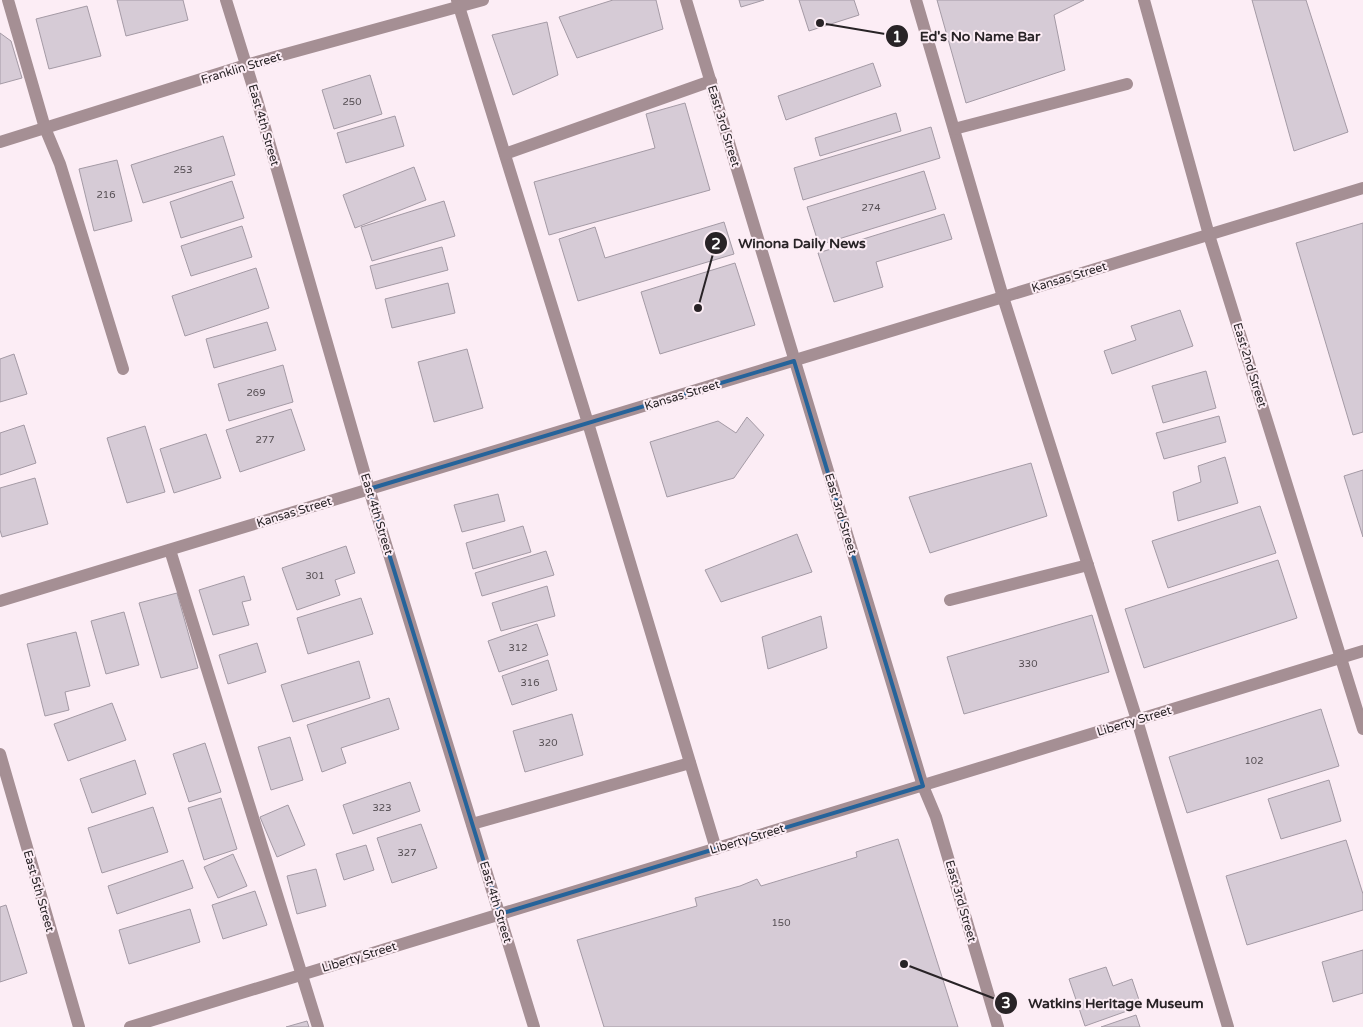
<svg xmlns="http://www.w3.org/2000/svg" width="1363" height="1027" font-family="'Varela Round',sans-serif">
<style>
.building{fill:#d6cbd6;stroke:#a49aa5}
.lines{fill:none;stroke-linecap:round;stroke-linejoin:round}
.minor{stroke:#a58f94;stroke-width:12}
.marked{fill:none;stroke:#25639a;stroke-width:4;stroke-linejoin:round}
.labels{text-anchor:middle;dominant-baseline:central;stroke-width:4;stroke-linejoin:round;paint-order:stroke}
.number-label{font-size:10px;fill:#544d52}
.street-label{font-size:12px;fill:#282326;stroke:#fcedf5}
.leader{fill:none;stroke:#282326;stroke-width:2}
.callout-dot{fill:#282326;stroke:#fcedf5;stroke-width:2}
.mark-label{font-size:15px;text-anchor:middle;font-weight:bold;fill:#fff}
.callout-label{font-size:14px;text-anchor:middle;font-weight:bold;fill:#282326;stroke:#fcedf5;stroke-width:4;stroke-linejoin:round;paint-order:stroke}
</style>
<rect width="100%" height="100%" fill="#fcedf5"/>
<g class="building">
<polygon points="117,0 183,0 188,20 126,36"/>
<polygon points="613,0 656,0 663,29 577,58 559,17"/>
<polygon points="739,0 764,0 741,7"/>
<polygon points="799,0 854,0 859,15 809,31"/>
<polygon points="937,0 1084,0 1054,15 1065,70 966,103"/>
<polygon points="1252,0 1306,0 1348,132 1294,151"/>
<polygon points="87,6 101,56 49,69 36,19"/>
<polygon points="547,22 558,75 513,95 492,35"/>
<polygon points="0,33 11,41 22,78 0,84"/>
<polygon points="873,63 881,86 786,120 778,96"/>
<polygon points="370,75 382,114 334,129 322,90"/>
<polygon points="685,103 710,190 549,235 534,182 655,148 646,114"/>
<polygon points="896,113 901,131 820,156 815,138"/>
<polygon points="395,116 404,146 346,163 337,133"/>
<polygon points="931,127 940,158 803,200 794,168"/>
<polygon points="223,136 235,175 143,203 131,165"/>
<polygon points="117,160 132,221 94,231 79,169"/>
<polygon points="414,167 426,200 355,228 343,195"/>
<polygon points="924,171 936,209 819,245 807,207"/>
<polygon points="232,181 244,218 181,238 170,202"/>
<polygon points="444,201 455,236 372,261 361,227"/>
<polygon points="944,214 952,239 876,262 883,287 834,302 818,253"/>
<polygon points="724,222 734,254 578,301 559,239 595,227 605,258"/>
<polygon points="1363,223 1363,432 1353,435 1296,243"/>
<polygon points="242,226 252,257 191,276 181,246"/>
<polygon points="442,247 448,270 376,289 370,266"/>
<polygon points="735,263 755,325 660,354 641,292"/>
<polygon points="256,268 269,308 185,336 172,296"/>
<polygon points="448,283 455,313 392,328 385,299"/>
<polygon points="1180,310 1193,346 1112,374 1104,351 1136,340 1131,326"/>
<polygon points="267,322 276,350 214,368 206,339"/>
<polygon points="467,349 483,408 434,422 418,362"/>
<polygon points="14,354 27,394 0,402 0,359"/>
<polygon points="283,365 293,402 229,421 218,384"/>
<polygon points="1206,371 1216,408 1163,423 1152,386"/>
<polygon points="291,409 305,450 240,472 226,430"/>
<polygon points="1219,416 1226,442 1164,459 1156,433"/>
<polygon points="747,417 764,435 734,478 667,497 650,442 718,421 736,433"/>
<polygon points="24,425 36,463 0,475 0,433"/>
<polygon points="145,426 165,492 127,503 107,438"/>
<polygon points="206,434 221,478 174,493 160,449"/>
<polygon points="1225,457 1238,503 1178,521 1173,492 1201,482 1198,466"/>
<polygon points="1031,463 1047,516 930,553 909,497"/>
<polygon points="1363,470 1363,537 1344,476"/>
<polygon points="35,478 48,524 2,537 0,530 0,488"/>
<polygon points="498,494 505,521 462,532 454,505"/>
<polygon points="1260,506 1276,553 1168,588 1152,541"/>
<polygon points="523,526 531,552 473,569 466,543"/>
<polygon points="797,534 812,572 721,602 705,570"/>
<polygon points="346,546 355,573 335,580 340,595 297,610 282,568"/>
<polygon points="546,551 554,575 482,596 475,573"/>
<polygon points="1278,560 1297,618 1144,668 1125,609"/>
<polygon points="244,576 251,600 242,602 249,625 213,635 199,590"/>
<polygon points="547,586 555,616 501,631 492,603"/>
<polygon points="177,593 198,668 161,678 139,603"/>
<polygon points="361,598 373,634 308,654 297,618"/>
<polygon points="124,612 139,665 106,674 91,621"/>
<polygon points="1092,615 1109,672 964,714 947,657"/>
<polygon points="821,616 827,648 768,669 762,637"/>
<polygon points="537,624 548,655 499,672 488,641"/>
<polygon points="76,632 90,686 65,692 69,710 45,716 27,644"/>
<polygon points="257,643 266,672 228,684 219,655"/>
<polygon points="548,660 557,690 512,705 502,676"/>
<polygon points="359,661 370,698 293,722 281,685"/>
<polygon points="389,698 399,729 341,748 346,763 322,772 307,725"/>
<polygon points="112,703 126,740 68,761 54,724"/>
<polygon points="1321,709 1339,766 1187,813 1169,757"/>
<polygon points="572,714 583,755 525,772 513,731"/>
<polygon points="290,737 303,780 271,790 258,747"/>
<polygon points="205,743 221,792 189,802 173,754"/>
<polygon points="135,760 146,794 92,813 80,779"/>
<polygon points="1329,780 1341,821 1281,839 1268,799"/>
<polygon points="410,782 420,811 353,834 343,805"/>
<polygon points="221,798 237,849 204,860 188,808"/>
<polygon points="288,805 305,845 277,857 260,817"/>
<polygon points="153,807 168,852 102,873 88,828"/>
<polygon points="421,824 437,868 392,883 377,838"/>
<polygon points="898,839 958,1027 604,1027 577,940 697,906 695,898 740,886 757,879 761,886 857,857 856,852"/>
<polygon points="1346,840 1363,894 1363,910 1247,945 1226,876"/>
<polygon points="366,845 374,870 344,880 336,854"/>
<polygon points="233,854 247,886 218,898 204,867"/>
<polygon points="183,860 193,888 117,914 108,886"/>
<polygon points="316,869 326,906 297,914 287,876"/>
<polygon points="255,891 267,925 223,939 212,905"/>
<polygon points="6,905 27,973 0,982 0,907"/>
<polygon points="190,909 200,942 129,964 119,930"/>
<polygon points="1363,950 1363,993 1333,1002 1322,962"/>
<polygon points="1106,967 1113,986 1132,979 1141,1006 1085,1026 1069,979"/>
<polygon points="1136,1015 1140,1027 1101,1027"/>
<polygon points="307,1021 309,1027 286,1027"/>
</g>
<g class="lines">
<g class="minor">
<polyline points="8,0 45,128 60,164 123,369"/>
<polyline points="226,0 257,100 369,489 534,1027"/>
<polyline points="457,0 588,423 716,849"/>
<polyline points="686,0 923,786 936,817 998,1027"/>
<polyline points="916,0 1003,297 1137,720 1228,1027"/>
<polyline points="1144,0 1209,235 1363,729"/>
<polyline points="954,129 1127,84"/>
<polyline points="0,142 246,65 483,0"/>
<polyline points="505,154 711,81"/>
<polyline points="170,550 318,1027"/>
<polyline points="950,600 1088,565"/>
<polyline points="0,601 1363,188"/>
<polyline points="0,754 79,1027"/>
<polyline points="472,824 690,763"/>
<polyline points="130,1027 1363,651"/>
</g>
</g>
<path class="marked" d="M794,361L923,786L500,914L369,489Z"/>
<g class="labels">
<g class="number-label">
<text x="352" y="102">250</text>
<text x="183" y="170">253</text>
<text x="106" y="195">216</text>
<text x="871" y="208">274</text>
<text x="256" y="393">269</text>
<text x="265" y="440">277</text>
<text x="315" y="576">301</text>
<text x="518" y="648">312</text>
<text x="1028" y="664">330</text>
<text x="530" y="683">316</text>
<text x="548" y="743">320</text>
<text x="1254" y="761">102</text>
<text x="382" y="808">323</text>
<text x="407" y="853">327</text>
<text x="781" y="923">150</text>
</g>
<g class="street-label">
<text transform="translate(241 68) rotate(-17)">Franklin Street</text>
<text transform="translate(264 125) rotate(74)">East 4th Street</text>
<text transform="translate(724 126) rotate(73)">East 3rd Street</text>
<text transform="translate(1069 277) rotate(-17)">Kansas Street</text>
<text transform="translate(1250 365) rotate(73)">East 2nd Street</text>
<text transform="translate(682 395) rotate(-17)">Kansas Street</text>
<text transform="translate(294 512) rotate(-17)">Kansas Street</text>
<text transform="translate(377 514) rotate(73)">East 4th Street</text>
<text transform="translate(841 514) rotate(73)">East 3rd Street</text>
<text transform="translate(1134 721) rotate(-17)">Liberty Street</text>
<text transform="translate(747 839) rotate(-17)">Liberty Street</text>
<text transform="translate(39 891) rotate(74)">East 5th Street</text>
<text transform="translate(961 901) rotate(74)">East 3rd Street</text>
<text transform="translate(496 902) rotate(73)">East 4th Street</text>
<text transform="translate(359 957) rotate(-17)">Liberty Street</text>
</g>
</g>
<path class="leader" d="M820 23L897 36M698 308L716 243M904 964L1006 1003"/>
<g class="callout-dot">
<circle cx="820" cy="23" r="5"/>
<circle cx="698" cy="308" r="5"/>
<circle cx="904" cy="964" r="5"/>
<circle cx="897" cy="36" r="12"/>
<circle cx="716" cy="243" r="12"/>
<circle cx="1006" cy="1003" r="12"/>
</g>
<g class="mark-label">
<text x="897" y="42">1</text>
<text x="716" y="249">2</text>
<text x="1006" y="1008">3</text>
</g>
<g class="callout-label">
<text x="980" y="41">Ed's No Name Bar</text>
<text x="802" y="248">Winona Daily News</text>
<text x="1116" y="1008">Watkins Heritage Museum</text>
</g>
</svg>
